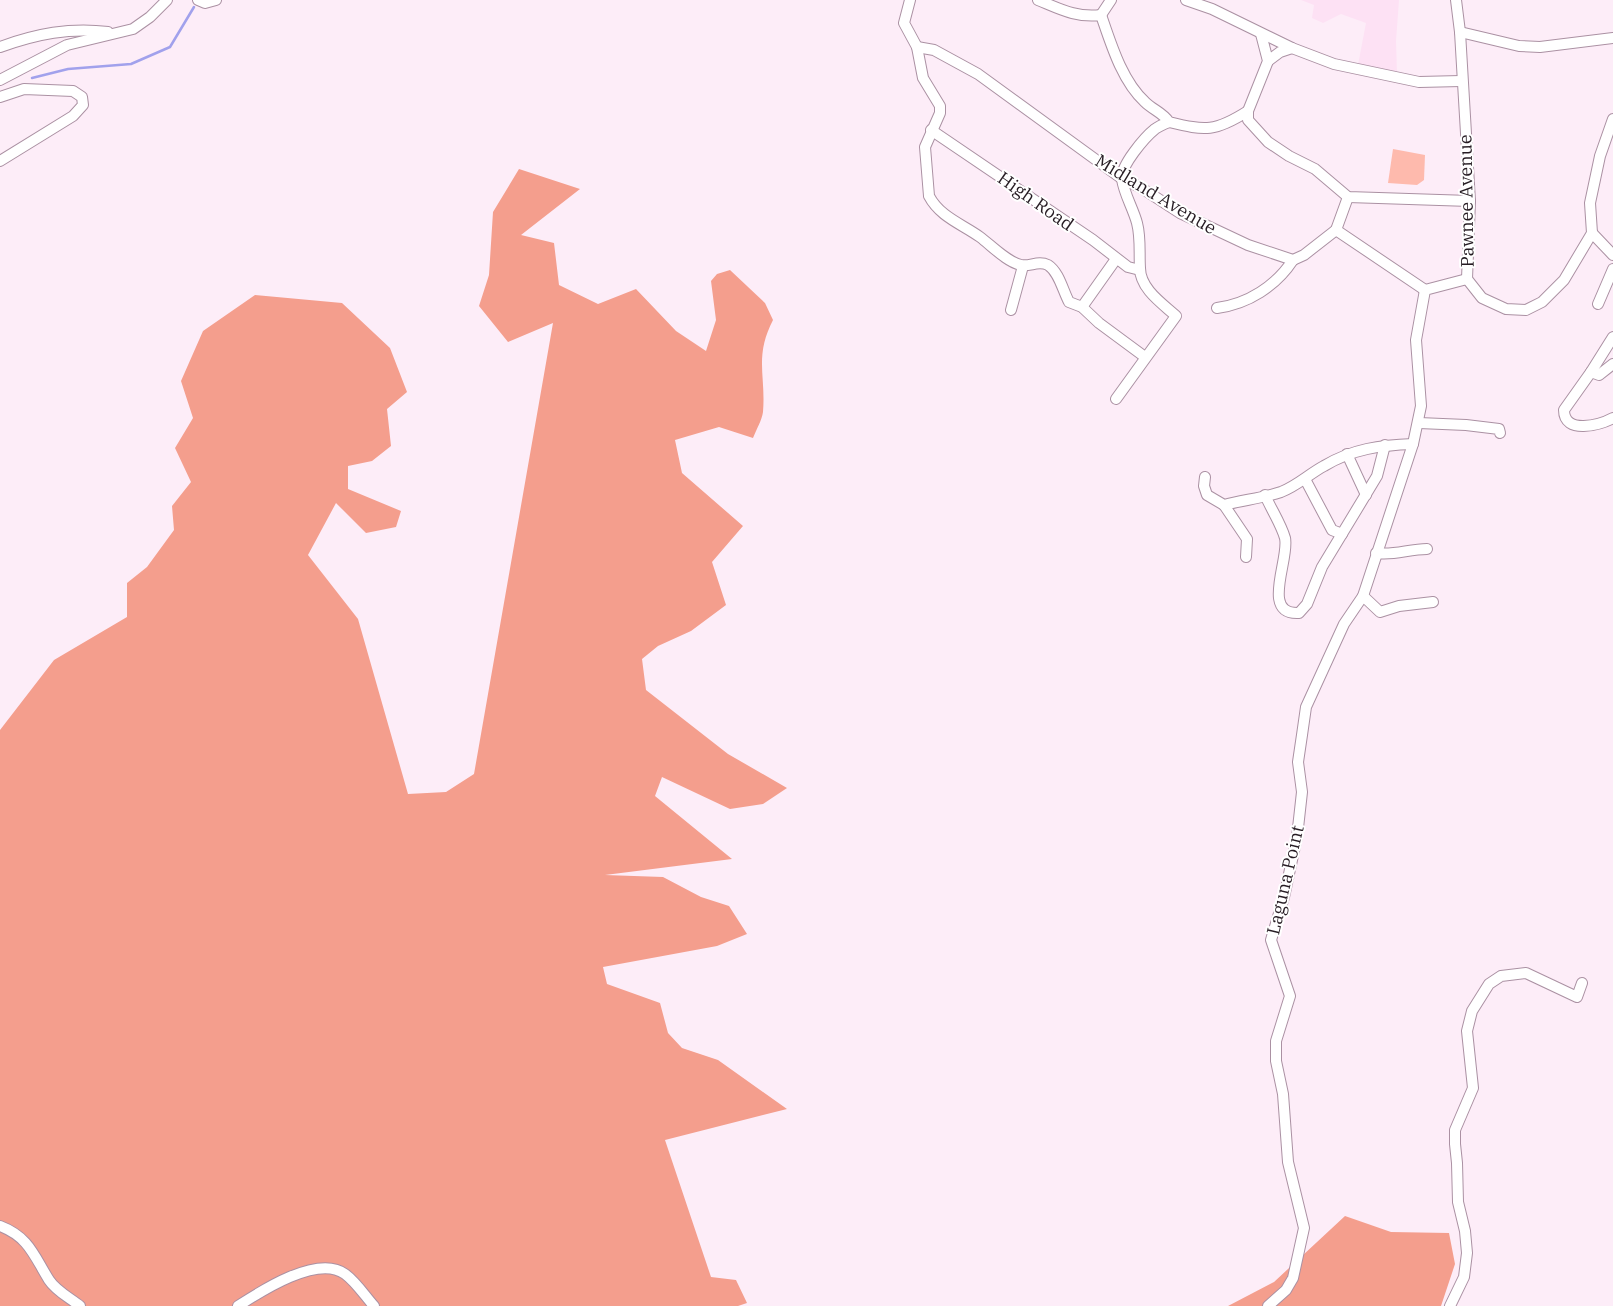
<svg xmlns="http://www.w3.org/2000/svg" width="1613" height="1306" font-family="'IBM Plex Serif',serif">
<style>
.built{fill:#fde1f4}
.green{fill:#febaad}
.forest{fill:#f49e8d}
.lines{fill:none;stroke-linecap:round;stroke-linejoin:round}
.stream{stroke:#a1a1ec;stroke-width:2.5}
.minor-casing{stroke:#ab91a3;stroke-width:12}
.minor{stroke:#fff;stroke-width:10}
.labels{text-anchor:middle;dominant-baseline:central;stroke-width:4;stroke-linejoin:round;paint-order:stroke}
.street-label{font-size:18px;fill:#261c23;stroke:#fff}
</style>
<rect width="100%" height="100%" fill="#fdedf8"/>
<polygon class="built" points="1301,0 1399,0 1396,41 1397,73 1358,65 1366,23 1341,14 1323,23 1312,18 1314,5"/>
<polygon class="green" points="1393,149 1425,155 1424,180 1417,185 1388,183"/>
<g class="forest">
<path d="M519,169L580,189L521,235L554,243L559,285L598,304L636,289L676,331L706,351L716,320L711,281L717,274L730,270L765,303L773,320C754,357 766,375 763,412C762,420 756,430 753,438L719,427L675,440L682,473L743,526L712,562L726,605L691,631L658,646L642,659L646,690L728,754L787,788L763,804L730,809L662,777L655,796L732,859L605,875L663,877L701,897L729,906L747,934L717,946L603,967L607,984L660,1003L668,1033L682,1048L718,1060L787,1109L665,1140L711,1277L736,1280L747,1303L738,1306H0V730L54,660L127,617V583L147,567L174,530L172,506L191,482L175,448L193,418L181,381L203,331L255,295L342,303L390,348L407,392L387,409L391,446L372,461L348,466V489L401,511L396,527L366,533L336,503L308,555L358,619L408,794L446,792L474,774L553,323L508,342L479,306L489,275L493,212Z"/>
<polygon points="1345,1216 1391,1232 1449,1233 1455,1264 1441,1306 1228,1306 1274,1282"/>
</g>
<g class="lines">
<polyline class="stream" points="32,78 68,69 131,64 170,47 194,7"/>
<g class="minor-casing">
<g id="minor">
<polyline points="198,0 205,3 216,0"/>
<path d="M910,0L904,23L917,47L923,78L940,106V113L925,147L929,196C940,217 962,224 980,237C992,246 1007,262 1021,265C1030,267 1038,260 1048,265C1059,272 1063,291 1069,302L1082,307L1099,323L1145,357"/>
<path d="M1038,0C1060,9 1076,18 1101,15"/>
<polyline points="1186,0 1212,9 1292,48 1334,64 1419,82 1461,81"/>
<polyline points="1456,0 1460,32 1470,201 1467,279"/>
<path d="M1101,15C1111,44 1122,81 1145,102C1153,110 1162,112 1169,122C1206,131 1215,132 1248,111V120L1268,142L1289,156L1315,169L1348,197L1470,201"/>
<polyline points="1101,15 1111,0"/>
<polyline points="1460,32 1519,46 1540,47 1613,38"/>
<path d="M0,47C36,34 70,27 108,32"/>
<polyline points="917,47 934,50 978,74 1121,178 1140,187 1180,213 1248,245 1293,260 1304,255 1336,230"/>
<polyline points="1268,61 1280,52 1292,48"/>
<polyline points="0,80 67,45 133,29 150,17 167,0"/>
<polyline points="0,97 24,89 73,91 82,97 83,105 73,116 0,161"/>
<polyline points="1248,111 1268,61 1261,34"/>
<polyline points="931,130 1093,240 1128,267 1140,270"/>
<polyline points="1336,230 1425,290"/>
<polyline points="1336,230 1348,197"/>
<polyline points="1592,233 1613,255"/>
<polyline points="1467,279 1482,298 1506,309 1526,310 1542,302 1564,280 1592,233 1590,203 1600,156 1613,119"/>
<polyline points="1598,304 1613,269"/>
<polyline points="1082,307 1116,259"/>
<path d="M1217,308C1248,304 1276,286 1293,260"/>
<polyline points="1011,310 1023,266"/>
<path d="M1613,337L1591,372L1564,410C1564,435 1600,425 1613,418"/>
<polyline points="1591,372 1599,375 1613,364"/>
<path d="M1116,399L1176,316C1163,304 1140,289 1140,268C1139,253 1141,238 1137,223C1133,208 1124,194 1122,179C1120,166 1145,137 1155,129C1159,126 1164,124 1169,122"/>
<polyline points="1419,423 1466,425 1499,429 1500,433"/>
<polyline points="1347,454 1366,495"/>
<path d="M1205,477L1204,486L1207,495L1224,505C1243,500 1263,498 1281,492C1297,486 1309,474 1324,466C1352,449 1381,445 1413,444"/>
<polyline points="1305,479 1332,530 1342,534"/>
<path d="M1265,495C1271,509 1281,524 1285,538C1290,559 1260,615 1299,613L1307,604L1322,567L1377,476L1385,445"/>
<polyline points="1224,505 1247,539 1246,557"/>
<path d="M1376,553C1393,556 1409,549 1427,549"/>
<polyline points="1363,596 1380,612 1399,606 1433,602"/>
<path d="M0,1226C29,1237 34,1256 49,1280C56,1291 70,1298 80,1306"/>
<path d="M238,1306C261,1291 318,1254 345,1274C356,1282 365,1296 374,1306"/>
<polyline points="1268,1306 1286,1290 1293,1278 1304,1228 1288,1162 1283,1094 1276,1061 1276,1041 1290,996 1271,940 1284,897 1297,837 1302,792 1298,762 1302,735 1306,707 1344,624 1363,596 1413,444 1421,406 1416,340 1425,290 1467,279"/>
<polyline points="1450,1306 1464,1277 1467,1253 1465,1231 1458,1202 1457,1163 1455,1144 1455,1130 1473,1088 1467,1031 1472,1011 1489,984 1501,976 1526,973 1577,997 1582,983"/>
</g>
</g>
<use href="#minor" class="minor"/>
</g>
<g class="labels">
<g class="street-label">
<text transform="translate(1156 194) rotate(31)">Midland Avenue</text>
<text transform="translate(1036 201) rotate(35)">High Road</text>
<text transform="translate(1466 201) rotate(-91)">Pawnee Avenue</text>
<text transform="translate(1285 880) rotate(-77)">Laguna Point</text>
</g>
</g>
</svg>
